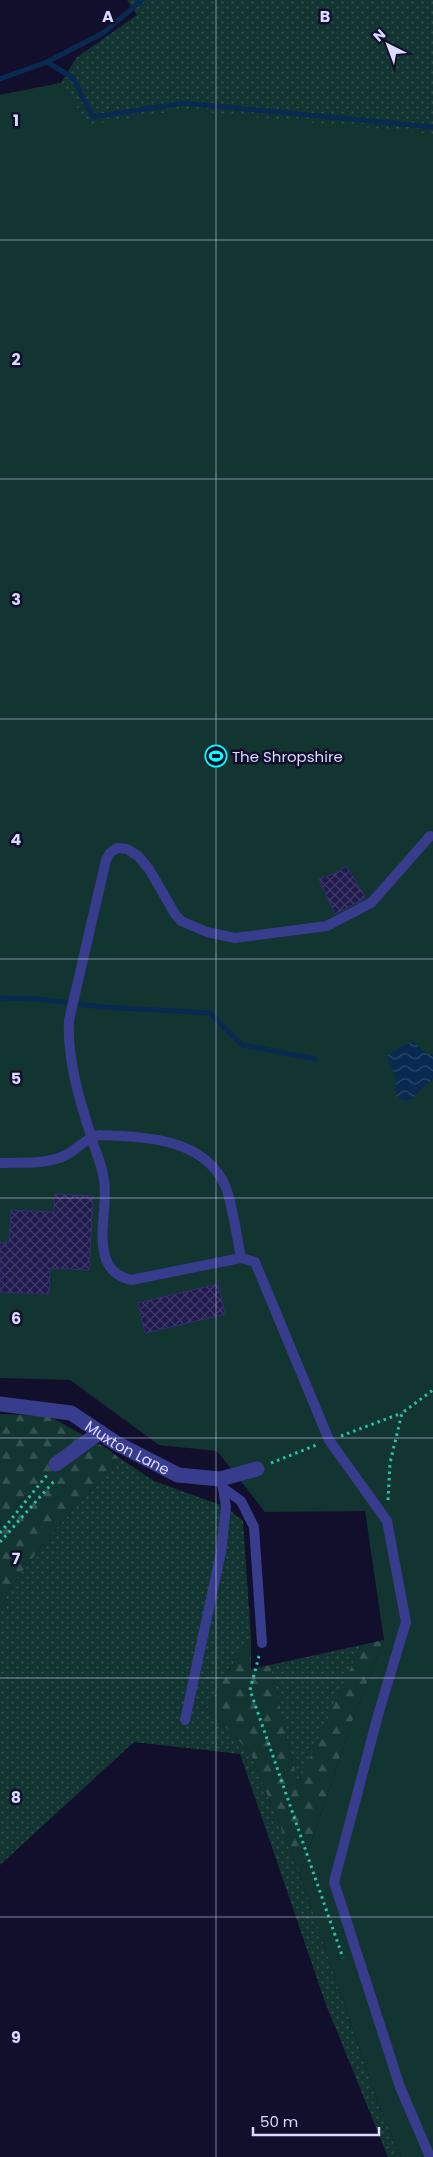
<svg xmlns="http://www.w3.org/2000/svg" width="433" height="2157" font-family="Poppins,sans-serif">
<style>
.green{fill:url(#green-dots)}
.forest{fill:url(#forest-firs)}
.pitch{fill:#123531}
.water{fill:url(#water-waves)}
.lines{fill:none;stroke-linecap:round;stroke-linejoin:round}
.stream{stroke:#092a50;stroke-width:5}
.building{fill:url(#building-cross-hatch);stroke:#332b7a}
.path{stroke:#29c3ac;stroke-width:3;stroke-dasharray:2.5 4;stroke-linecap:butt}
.lane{stroke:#383c8d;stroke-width:10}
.street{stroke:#383c8d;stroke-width:15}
.grid{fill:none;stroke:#dad9ff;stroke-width:1;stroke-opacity:0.55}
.labels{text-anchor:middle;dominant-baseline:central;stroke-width:5;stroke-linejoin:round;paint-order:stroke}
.poi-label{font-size:15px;fill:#dad9ff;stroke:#110f2b;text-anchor:start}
.street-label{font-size:15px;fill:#dad9ff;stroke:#110f2b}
.grid-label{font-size:16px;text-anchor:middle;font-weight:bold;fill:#dad9ff;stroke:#110f2b;stroke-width:5;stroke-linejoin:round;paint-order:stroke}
</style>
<defs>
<pattern id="green-dots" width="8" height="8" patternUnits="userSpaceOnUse" patternTransform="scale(1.25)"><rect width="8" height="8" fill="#123531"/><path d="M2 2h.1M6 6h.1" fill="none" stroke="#345250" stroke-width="1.8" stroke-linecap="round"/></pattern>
<pattern id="forest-firs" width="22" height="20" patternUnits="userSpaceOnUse" patternTransform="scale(1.25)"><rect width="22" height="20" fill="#123531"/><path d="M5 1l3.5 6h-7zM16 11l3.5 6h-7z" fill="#345250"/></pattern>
<pattern id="water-waves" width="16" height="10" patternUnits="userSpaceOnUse" patternTransform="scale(1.25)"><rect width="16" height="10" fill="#092a50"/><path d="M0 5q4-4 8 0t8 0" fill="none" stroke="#2c486a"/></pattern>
<pattern id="building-cross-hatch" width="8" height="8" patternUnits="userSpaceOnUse" patternTransform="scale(1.25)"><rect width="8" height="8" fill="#201a4d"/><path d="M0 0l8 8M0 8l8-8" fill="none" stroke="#403b68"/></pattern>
</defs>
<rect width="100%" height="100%" fill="#110f2b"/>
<g class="green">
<polygon points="127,0 433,0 433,134 373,129 0,317 0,95 61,83 76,58 137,15"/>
<polygon points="118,1457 154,1481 226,1507 243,1521 251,1638 228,1671 207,1709 250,1752 300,1875 378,2103 401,2157 388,2157 325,2002 240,1754 134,1742 0,1865 0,1614 8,1591 46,1540 99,1481"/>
<polygon points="361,1645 298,1785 270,1665"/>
</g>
<g class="forest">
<polygon points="0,1414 49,1416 108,1449 118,1457 99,1481 46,1540 8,1591 0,1614"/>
<polygon points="251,1638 251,1669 270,1665 298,1784 361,1645 384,1640 355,1713 300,1875 250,1752 207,1709 228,1671"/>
</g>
<polygon class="pitch" points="61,83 89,125 182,110 433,134 433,2157 401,2157 378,2103 300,1875 355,1713 384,1640 365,1511 265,1512 217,1451 159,1445 70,1380 0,1378 0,95"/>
<polygon class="water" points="413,1042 427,1054 433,1054 433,1078 413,1098 406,1101 397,1097 395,1089 396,1078 387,1056 404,1045"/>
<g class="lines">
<g class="stream">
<polyline points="47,62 73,78 93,117 184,103 433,127"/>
<polyline points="0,79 47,62 103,33 142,0"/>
<polyline points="0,998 38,999 102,1007 210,1013 242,1045 315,1059"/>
</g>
</g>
<g class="building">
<polygon points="346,866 366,898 335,914 319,879 336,873"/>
<polygon points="55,1194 93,1196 89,1270 50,1268 49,1294 0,1292 0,1242 9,1243 11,1210 54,1212"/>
<polygon points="218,1284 225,1314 145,1333 138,1303"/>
</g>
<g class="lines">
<g class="path">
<polyline points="341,1436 402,1413"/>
<polyline points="271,1463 319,1444"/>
<polyline points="388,1500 390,1463 402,1413 433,1390"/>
<polyline points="0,1533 48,1474"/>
<polyline points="0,1542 55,1480"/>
<polyline points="259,1656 250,1690 343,1958"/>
</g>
<g class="lane">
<path d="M430,836L371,903L327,926L235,938L207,932L181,921L175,914L149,869L138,856L127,849L117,848L110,853L106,860L69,1020C67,1058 79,1099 91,1136C95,1151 102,1164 104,1180C108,1205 98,1231 105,1256C109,1270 117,1276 131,1280L241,1258L255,1262L329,1440L387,1521L406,1622L378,1715L334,1882L400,2087L430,2157"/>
<path d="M0,1163C21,1162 47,1165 66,1155C77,1149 86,1138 99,1135C143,1137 201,1137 224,1183C232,1199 237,1239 241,1258"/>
<polyline points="222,1484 223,1488 241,1501 254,1527 262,1643"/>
<polyline points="185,1720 221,1552 226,1507 223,1488"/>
</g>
<g class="street">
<path id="s1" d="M0,1404L71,1413L116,1443L178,1475L220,1479L257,1469"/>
<polyline points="56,1464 100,1432"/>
</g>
</g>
<path class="grid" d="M216,0V2157M0,240H433M0,479H433M0,719H433M0,959H433M0,1198H433M0,1438H433M0,1678H433M0,1917H433"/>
<defs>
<g id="stadium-ring" transform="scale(1.125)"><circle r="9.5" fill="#110f2b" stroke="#05fdff" stroke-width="1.5"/><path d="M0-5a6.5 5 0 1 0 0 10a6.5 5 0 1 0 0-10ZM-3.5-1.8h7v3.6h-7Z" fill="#05fdff"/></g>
</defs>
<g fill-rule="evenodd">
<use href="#stadium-ring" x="216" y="756"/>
</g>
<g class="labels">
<g class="poi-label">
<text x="232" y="756">The Shropshire</text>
</g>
<g class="street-label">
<text stroke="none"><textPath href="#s1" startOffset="138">Muxton Lane</textPath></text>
</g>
</g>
<g class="grid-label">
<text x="108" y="22">A</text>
<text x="325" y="22">B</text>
<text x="16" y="126">1</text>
<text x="16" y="365">2</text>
<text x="16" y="605">3</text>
<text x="16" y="845">4</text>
<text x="16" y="1084">5</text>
<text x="16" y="1324">6</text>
<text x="16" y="1564">7</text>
<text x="16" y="1803">8</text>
<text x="16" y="2043">9</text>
</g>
<g transform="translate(388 45) rotate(318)" stroke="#110f2b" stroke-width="4" paint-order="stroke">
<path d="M0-4L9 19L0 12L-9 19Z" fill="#dad9ff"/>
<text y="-8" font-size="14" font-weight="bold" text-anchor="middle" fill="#dad9ff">N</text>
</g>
<path d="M253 2127v8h126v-8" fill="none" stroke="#dad9ff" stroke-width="2.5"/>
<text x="260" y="2127" font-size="15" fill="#dad9ff" stroke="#110f2b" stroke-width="4" paint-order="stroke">50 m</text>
</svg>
